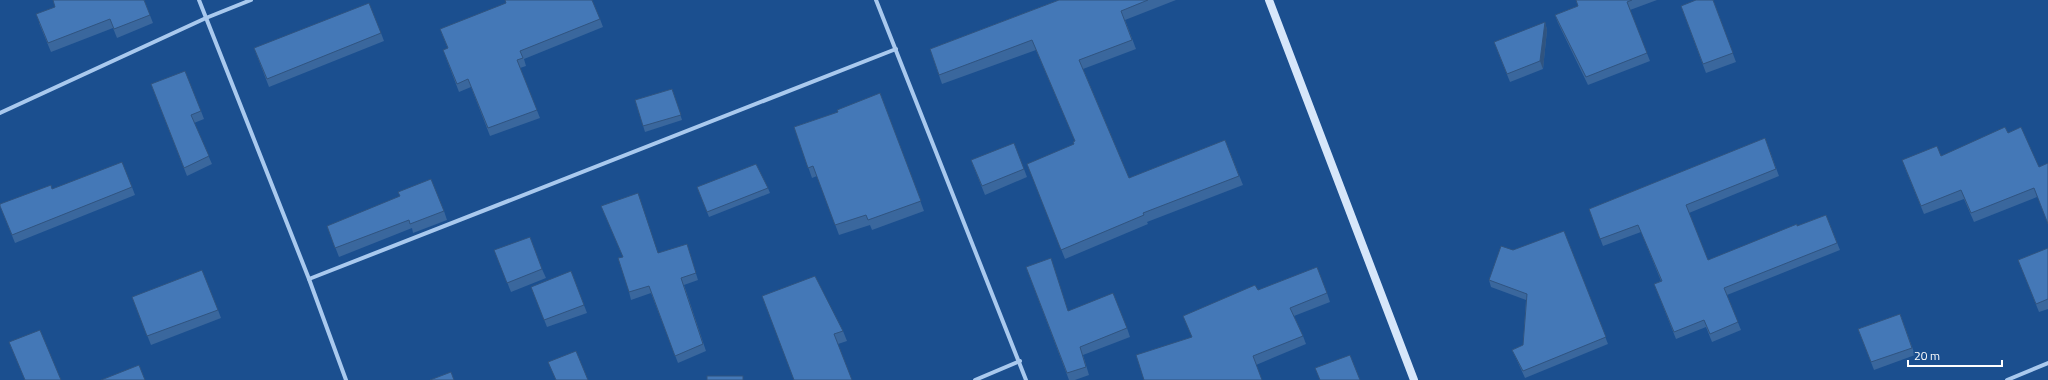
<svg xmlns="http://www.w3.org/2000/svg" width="2048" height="380" font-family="'Titillium Web',sans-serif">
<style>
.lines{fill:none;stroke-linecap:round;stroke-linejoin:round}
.street{stroke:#a9c9ee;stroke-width:4}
.secondary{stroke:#d6e6fa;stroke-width:8}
.wall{fill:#3a679d}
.shaded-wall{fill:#305480}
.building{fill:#4478b7;stroke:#305480}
</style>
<rect width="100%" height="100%" fill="#1b4f8f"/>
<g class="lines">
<g class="street">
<polyline points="199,0 309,279 346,380"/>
<polyline points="876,0 1026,380"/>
<polyline points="0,113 206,18 251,0"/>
<polyline points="309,279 896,49"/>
<polyline points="975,380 1020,361"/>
<polyline points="2007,380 2048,363"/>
</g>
<polyline class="secondary" points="1269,0 1414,380"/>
</g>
<g class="wall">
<polygon points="144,0 153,23 117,38 113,28 51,52 39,23 55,7"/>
<polygon points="1059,0 1176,0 1125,20 1136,49 1083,69 1129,178 1225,140 1243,185 1147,222 1148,224 1065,259 1027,164 1074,145 1075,141 1036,50 942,84 930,49"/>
<polygon points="1576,0 1657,0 1630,10 1650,61 1588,85 1558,23 1555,15 1578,6"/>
<polygon points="1713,0 1736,62 1706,73 1681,6"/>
<polygon points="600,19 603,27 524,59 526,66 520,68 540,118 490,136 471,87 459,92 446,58 448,49 440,29"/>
<polygon points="1545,22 1547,30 1543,69 1510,82 1497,50"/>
<polygon points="381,33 384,41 269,87 254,48"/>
<polygon points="151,84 201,111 204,119 194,123 212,164 187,176"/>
<polygon points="672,89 682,120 645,132 635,100"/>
<polygon points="880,93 924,211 872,230 870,225 839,235 817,176 812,178 794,127 838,112"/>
<polygon points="2021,127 2037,197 1974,222 1964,199 1924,214 1905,168 2008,133"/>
<polygon points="1765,138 1779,176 1689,213 1708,260 1826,215 1840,250 1727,295 1741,330 1712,342 1706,327 1676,339 1654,284 1661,281 1641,232 1603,246 1589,209"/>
<polygon points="971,160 1024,169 1027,177 985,195"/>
<polygon points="132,187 135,195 15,243 0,206 52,189"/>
<polygon points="697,187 768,188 770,193 709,217"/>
<polygon points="601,206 658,253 689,251 698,280 684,285 706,351 678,363 651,293 631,300 629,292 623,257"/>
<polygon points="444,211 447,220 413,233 412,228 339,257 327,226"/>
<polygon points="1564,231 1608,344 1525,378 1515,356 1512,350 1523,345 1526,300 1491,287 1489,280 1513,250"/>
<polygon points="2048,248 2048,309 2039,312 2018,260"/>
<polygon points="498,259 542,269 546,278 511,292"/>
<polygon points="1026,267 1068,311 1127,328 1130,337 1083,355 1089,375 1075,380 1069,380"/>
<polygon points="571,271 587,313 547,327 534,294"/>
<polygon points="1258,290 1327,293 1330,302 1294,316 1303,336 1306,344 1256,365 1192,337 1183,316"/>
<polygon points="762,296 843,331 847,341 838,344"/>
<polygon points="132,297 218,310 221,318 151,345"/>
<polygon points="1900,314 1915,355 1874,370 1858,329"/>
</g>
<polygon class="shaded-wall" points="1545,22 1547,30 1543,69 1540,61"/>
<g class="building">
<polygon points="53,0 144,0 150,15 114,29 110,19 48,43 36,14 55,7"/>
<polygon points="505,0 592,0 600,19 520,51 523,58 517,60 537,110 488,128 468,79 457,84 443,50 448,48 440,29 506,3"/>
<polygon points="1059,0 1148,0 1121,11 1132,40 1079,60 1129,178 1225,140 1239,176 1143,213 1144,215 1061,250 1027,164 1074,144 1073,142 1075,141 1032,40 939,75 930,49"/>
<polygon points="1576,0 1632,0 1627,2 1647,53 1586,77 1555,15 1578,6"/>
<polygon points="1696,0 1713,0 1733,53 1703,64 1681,6"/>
<polygon points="369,3 381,33 267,79 254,48"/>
<polygon points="1545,22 1540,61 1507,74 1494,42"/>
<polygon points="185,71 201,111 191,115 209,156 184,168 151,84"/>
<polygon points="672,89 681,115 643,126 635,100"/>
<polygon points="880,93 921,201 868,220 866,215 835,225 813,166 808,168 794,127 838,112 837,110"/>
<polygon points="2005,127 2008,133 2021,127 2039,167 2048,163 2048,224 2034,188 1971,213 1961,190 1921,206 1902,160 1937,146 1941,156"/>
<polygon points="1765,138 1776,169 1686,205 1708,260 1797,224 1797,226 1826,215 1837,243 1724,288 1738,322 1710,334 1704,320 1674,332 1654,284 1662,281 1638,225 1600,239 1589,209"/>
<polygon points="1014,143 1024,169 982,186 971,160"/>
<polygon points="122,162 132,187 12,235 0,206 0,204 51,185 52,189"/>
<polygon points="756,164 768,188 707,212 697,187"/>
<polygon points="431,179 444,211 410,224 409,220 335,248 327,226 400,196 398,192"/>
<polygon points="638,193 658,253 687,244 696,273 681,278 703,344 675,356 649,286 629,292 618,258 623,257 601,206"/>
<polygon points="1564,231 1606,337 1523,371 1512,350 1523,345 1527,294 1489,280 1501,246 1513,250"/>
<polygon points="530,237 542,269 507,283 494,250"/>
<polygon points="2048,248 2048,299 2036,304 2018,260"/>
<polygon points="1051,258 1068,311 1113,293 1127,328 1080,347 1086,367 1067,373 1026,267"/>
<polygon points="1317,267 1327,293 1290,308 1303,336 1253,356 1262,380 1144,380 1136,355 1192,337 1183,316 1255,285 1258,290"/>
<polygon points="202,270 218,310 147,336 132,297"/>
<polygon points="571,271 584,305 544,320 531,287"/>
<polygon points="815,276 843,331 834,334 852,380 794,380 762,296"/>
<polygon points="1900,314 1912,348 1871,362 1858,329"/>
<polygon points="40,330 61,380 25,380 9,342"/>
<polygon points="576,351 588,380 556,380 548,362"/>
<polygon points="1350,355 1360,380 1320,380 1315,368"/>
<polygon points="139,365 145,380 101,380"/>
<polygon points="451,372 454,380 430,380"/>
<rect x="707" y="376" width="36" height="4"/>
</g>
<path d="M1908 360v6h94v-6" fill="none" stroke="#ffffff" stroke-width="2"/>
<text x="1914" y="360" font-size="12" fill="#ffffff" stroke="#1b4f8f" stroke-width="3" paint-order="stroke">20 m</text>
</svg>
